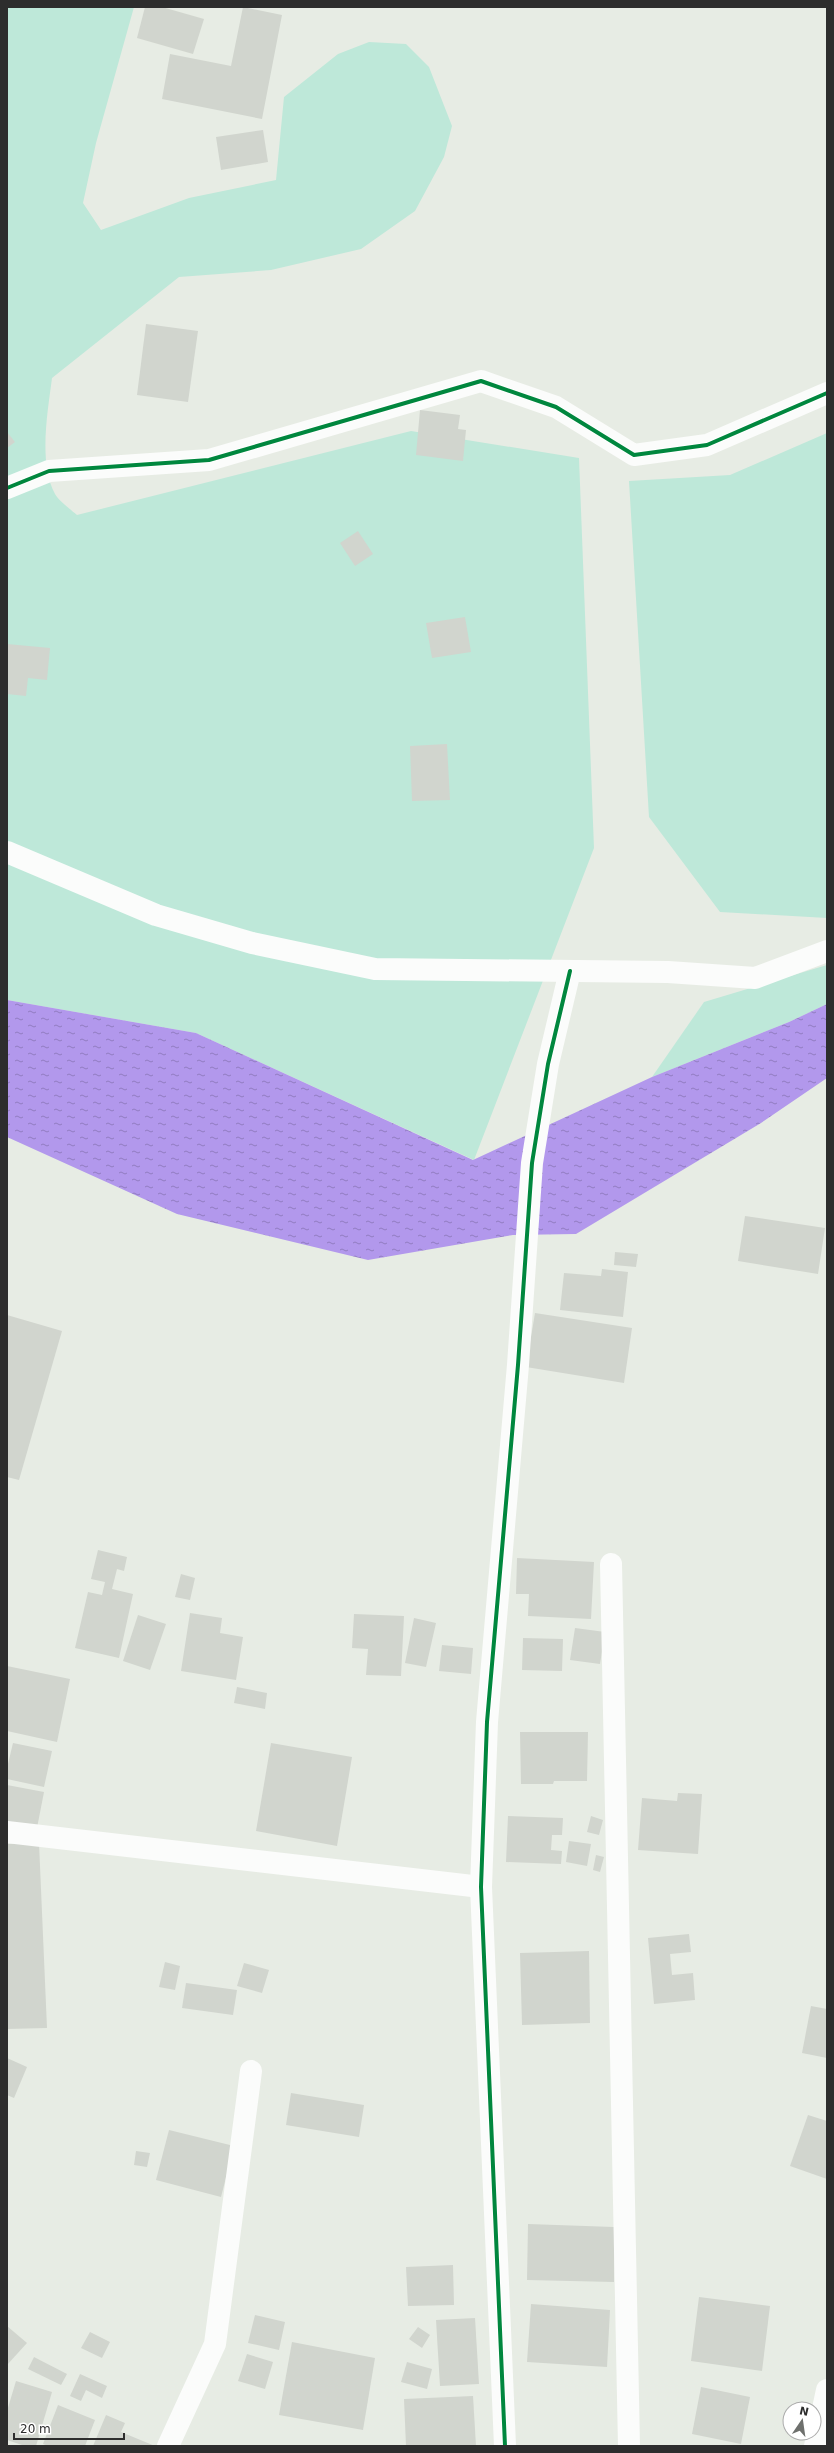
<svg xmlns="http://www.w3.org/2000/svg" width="834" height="2453" font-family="'DejaVu Sans',sans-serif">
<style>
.grass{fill:#bee8d9}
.water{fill:url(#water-ripples)}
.building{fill:#d1d5ce}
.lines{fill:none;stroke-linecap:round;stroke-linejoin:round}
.lane{stroke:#fbfcfb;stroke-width:22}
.street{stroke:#fbfcfb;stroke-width:22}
.cycleway-casing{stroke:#fff;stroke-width:6}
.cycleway{stroke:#00873e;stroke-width:4}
</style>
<defs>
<pattern id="water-ripples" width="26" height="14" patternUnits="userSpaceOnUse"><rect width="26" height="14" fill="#b298ec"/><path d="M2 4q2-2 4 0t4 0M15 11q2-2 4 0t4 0" fill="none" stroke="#917cc0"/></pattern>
</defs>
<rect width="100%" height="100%" fill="#e7ece4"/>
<g class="grass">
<path d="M7,7H134L96,143L83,203L101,230L189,198L276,180L284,97L338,54L369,42L406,44L429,67L452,126L444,157L415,211L361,249L271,270L179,277L52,378C48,410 38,463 55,494C59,501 70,509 77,515L411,431L579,458L594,848L474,1160L196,1033L7,1000Z"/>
<polygon points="827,433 827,918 720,912 649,817 629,481 730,475"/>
<polygon points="827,965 827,1004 789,1022 652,1077 704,1002"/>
</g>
<polygon class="water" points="7,1000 196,1033 473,1160 652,1077 789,1022 827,1004 827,1078 761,1123 576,1234 513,1235 368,1260 177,1214 7,1137"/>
<g class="building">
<polygon points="145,7 162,7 204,19 193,54 137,38"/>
<polygon points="243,7 282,15 262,119 162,99 170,54 231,66"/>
<polygon points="263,130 268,162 221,170 216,137"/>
<polygon points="146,324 198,331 188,402 137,395"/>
<polygon points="420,410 460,415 458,429 466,430 463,461 416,455"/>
<polygon points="7,432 15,442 7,448"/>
<polygon points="358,531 373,554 355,566 340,543"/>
<polygon points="465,617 471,652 432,658 426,623"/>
<polygon points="7,644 50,648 47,680 28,678 26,696 7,694"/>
<polygon points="447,744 450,800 412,801 410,746"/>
<polygon points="745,1216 825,1228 818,1274 738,1261"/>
<polygon points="615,1252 638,1254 636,1267 614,1265"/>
<polygon points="602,1269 628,1272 623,1317 560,1310 564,1273 601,1276"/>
<polygon points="535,1313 632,1328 624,1383 526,1367"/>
<polygon points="7,1315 62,1331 19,1480 7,1477"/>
<polygon points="98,1550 127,1557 124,1571 117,1569 112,1589 133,1594 119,1658 75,1648 88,1592 102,1595 105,1582 91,1579"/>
<polygon points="517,1558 594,1562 591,1619 528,1616 529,1594 516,1594"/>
<polygon points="181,1574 195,1578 190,1600 175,1597"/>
<polygon points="190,1613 222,1618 220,1633 243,1637 236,1680 181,1671"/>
<polygon points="354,1614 404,1616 401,1676 366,1675 368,1649 352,1648"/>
<polygon points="138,1615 166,1624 150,1670 123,1661"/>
<polygon points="414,1618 436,1623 426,1667 405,1663"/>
<polygon points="575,1628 605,1632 600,1664 570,1660"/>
<polygon points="523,1638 563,1639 562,1671 522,1670"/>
<polygon points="442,1645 473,1648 471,1674 439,1671"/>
<polygon points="7,1666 70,1679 57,1742 7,1731"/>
<polygon points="237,1687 267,1693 265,1709 234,1703"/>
<polygon points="520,1732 588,1732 587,1781 554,1781 553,1784 521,1784"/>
<polygon points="13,1743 52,1751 44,1787 7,1779 7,1768"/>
<polygon points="271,1743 352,1757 337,1846 256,1831"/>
<polygon points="7,1785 44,1792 36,1833 7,1828"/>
<polygon points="678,1793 702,1794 698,1854 638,1850 642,1798 677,1801"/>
<polygon points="508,1816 563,1818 562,1835 552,1835 551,1850 562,1851 561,1864 506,1862"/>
<polygon points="591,1816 603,1820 599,1835 587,1832"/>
<polygon points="569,1841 591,1844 587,1866 566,1862"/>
<polygon points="39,1843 47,2028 7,2029 7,1844"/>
<polygon points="596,1855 604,1857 600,1872 593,1870"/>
<polygon points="689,1934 691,1952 670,1954 672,1975 693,1973 695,2000 654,2004 648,1938"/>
<polygon points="589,1951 590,2023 522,2025 520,1953"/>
<polygon points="165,1962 180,1966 175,1990 159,1987"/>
<polygon points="244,1963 269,1970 262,1993 237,1986"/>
<polygon points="186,1983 237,1990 233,2015 182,2008"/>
<polygon points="811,2006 827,2009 827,2058 802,2053"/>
<polygon points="7,2058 27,2067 14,2098 7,2095"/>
<polygon points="291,2093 364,2105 359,2137 286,2125"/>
<polygon points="808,2115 827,2121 827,2179 790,2166"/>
<polygon points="169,2130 234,2146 221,2197 156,2180"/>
<polygon points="136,2151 150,2153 147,2167 134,2165"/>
<polygon points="528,2224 614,2227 614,2282 527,2280"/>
<polygon points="453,2265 454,2305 408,2306 406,2267"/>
<polygon points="699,2297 770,2306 762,2371 691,2361"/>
<polygon points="531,2304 610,2310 607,2367 527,2362"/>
<polygon points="255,2315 285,2322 279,2350 248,2343"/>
<polygon points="475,2318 479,2384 440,2386 436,2320"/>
<polygon points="7,2326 27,2343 7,2365"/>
<polygon points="418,2327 430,2335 422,2348 409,2339"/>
<polygon points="90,2332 110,2342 102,2358 81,2348"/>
<polygon points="292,2342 375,2358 363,2430 279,2415"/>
<polygon points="247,2354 273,2362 265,2389 238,2381"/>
<polygon points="34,2357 67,2374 61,2385 28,2369"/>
<polygon points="407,2362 432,2369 427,2389 401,2382"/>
<polygon points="80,2374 107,2386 102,2398 86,2390 81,2401 70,2396"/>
<polygon points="16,2381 52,2392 36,2446 25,2446 7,2440 7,2411"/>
<polygon points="701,2387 750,2397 741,2444 692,2434"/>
<polygon points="473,2396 476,2446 406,2446 404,2399"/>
<polygon points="58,2405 95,2420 85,2446 48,2446 43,2444"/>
<polygon points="106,2415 125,2423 121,2432 155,2446 93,2446"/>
</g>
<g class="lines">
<polyline class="lane" points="168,2446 215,2344 251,2071"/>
<g class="street">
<polyline points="7,488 49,471 209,460 481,381 556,407 634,455 707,445 827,393"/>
<polyline points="7,852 156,915 252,943 375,969 668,972 755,978 827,951"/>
<polyline points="611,1564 629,2446"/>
<polyline points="7,1832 481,1887"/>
<polyline points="505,2446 481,1887 487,1722 518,1365 532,1163 548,1064 570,971"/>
<polyline points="815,2446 827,2390"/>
</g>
<g class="cycleway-casing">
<g id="cycleway">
<polyline points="7,488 49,471 209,460 481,381 556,407 634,455 707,445 827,393"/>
<polyline points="505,2446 481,1887 487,1722 518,1365 532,1163 548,1064 570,971"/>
</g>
</g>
<use href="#cycleway" class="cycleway"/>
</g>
<rect width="834" height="2453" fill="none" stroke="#2d2d2d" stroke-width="16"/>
<g transform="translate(802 2421) rotate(13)"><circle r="19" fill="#ffffff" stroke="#ababab"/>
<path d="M0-3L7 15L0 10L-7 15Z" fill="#6e706d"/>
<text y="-6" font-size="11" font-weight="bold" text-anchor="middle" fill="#2d2d2d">N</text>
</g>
<path d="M14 2433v6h110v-6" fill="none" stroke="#2d2d2d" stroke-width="2"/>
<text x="20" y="2433" font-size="12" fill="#2d2d2d" stroke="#ffffff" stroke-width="3" paint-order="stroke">20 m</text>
</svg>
